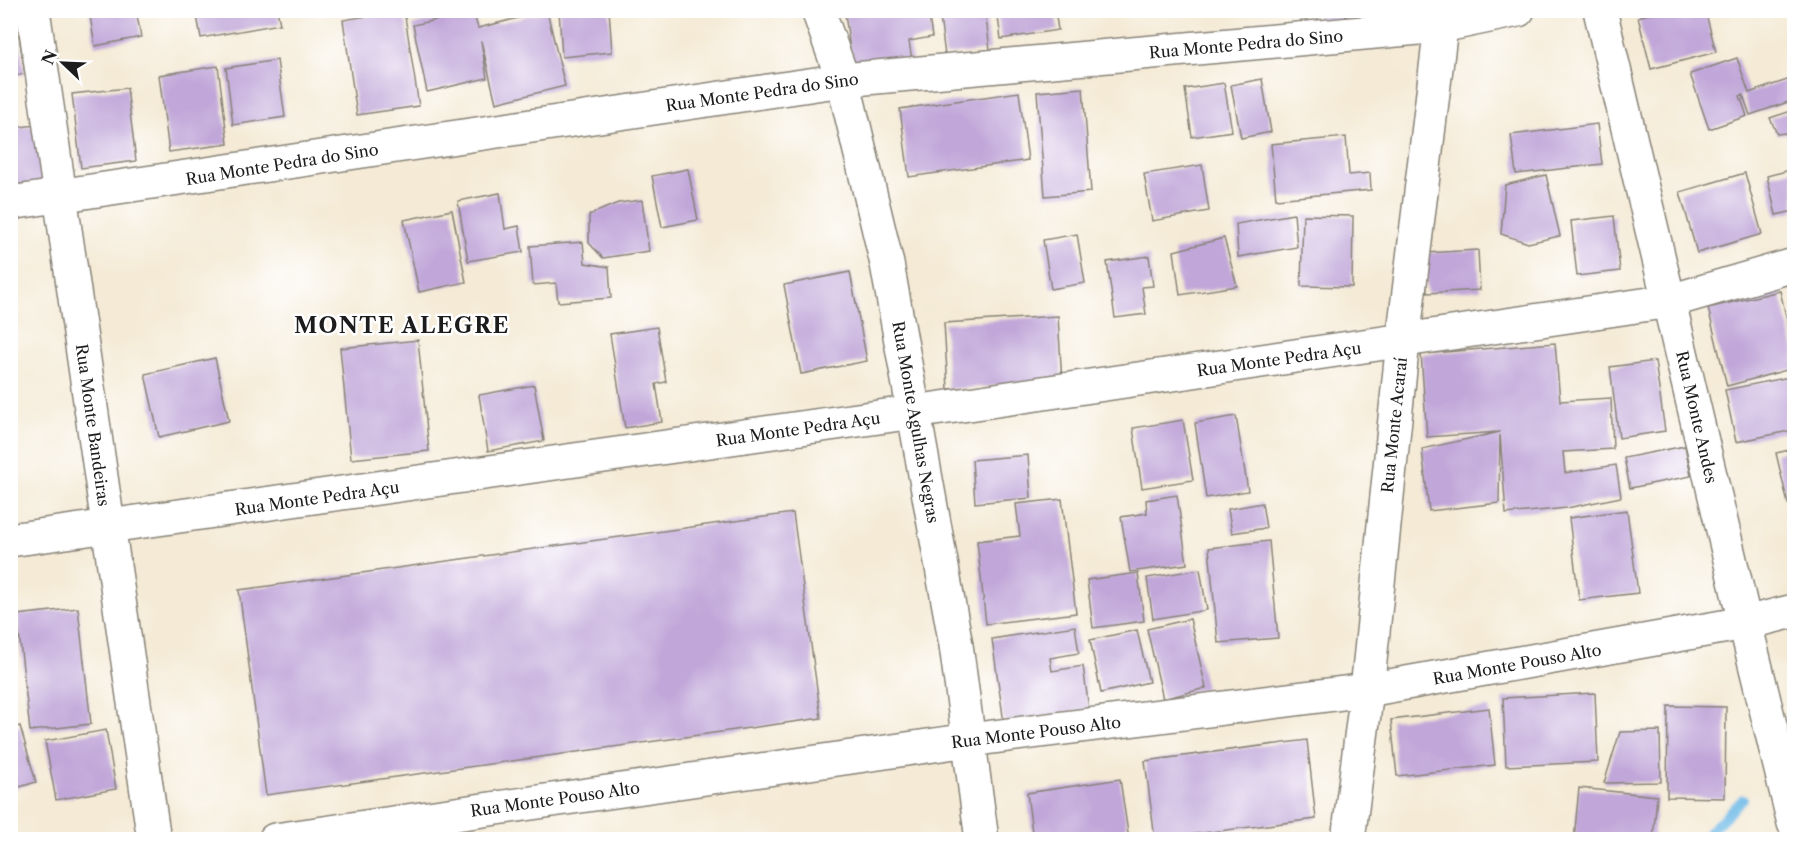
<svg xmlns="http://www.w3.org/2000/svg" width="1805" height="850" font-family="'Libre Caslon Text',serif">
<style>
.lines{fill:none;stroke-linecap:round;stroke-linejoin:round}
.stream{stroke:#6dbae7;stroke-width:10}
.building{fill:#c1a7d9}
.minor-casing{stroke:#888378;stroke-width:36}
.major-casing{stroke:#888378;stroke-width:36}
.minor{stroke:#fff;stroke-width:33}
.major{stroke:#fff;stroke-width:33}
.labels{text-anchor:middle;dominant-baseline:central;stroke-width:5;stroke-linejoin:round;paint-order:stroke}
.street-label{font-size:16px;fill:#1c1c1c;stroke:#fff}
.district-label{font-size:22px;font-weight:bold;letter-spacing:1.5px;fill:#1c1c1c;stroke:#fff}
</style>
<rect width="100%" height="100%" fill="#fff"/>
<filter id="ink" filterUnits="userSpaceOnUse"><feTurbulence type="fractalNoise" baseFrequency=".0167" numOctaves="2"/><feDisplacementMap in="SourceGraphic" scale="12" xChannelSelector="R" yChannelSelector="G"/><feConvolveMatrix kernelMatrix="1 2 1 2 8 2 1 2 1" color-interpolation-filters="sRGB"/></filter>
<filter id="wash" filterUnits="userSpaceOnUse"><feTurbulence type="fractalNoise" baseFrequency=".008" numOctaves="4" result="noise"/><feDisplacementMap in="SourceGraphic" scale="24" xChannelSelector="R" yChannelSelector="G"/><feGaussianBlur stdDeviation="1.35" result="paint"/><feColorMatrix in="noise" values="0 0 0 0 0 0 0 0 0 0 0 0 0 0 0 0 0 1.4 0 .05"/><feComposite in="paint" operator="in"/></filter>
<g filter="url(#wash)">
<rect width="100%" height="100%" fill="#f4ead5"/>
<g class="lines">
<polyline class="stream" points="1701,840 1743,799"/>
</g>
<g id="blocks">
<g class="building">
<polygon points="10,10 15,10 25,74 10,77"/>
<polygon points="89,10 136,10 141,37 95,46"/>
<polygon points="196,10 277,10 280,24 201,38"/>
<polygon points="404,10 419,106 357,115 343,20"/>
<polygon points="559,10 609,10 612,52 562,57"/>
<polygon points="871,10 928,10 932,37 909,41 912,60 853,69 845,14"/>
<polygon points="939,10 985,10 990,50 945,55"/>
<polygon points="997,10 1055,10 1058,30 1001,39"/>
<polygon points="1317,10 1345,10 1347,24 1319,28"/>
<polygon points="1356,10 1397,10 1398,15 1357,20"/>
<polygon points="1664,10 1705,10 1716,52 1651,69 1638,17"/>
<polygon points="547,11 565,86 496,103 481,41 487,78 427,92 413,25 473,12 478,28"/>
<polygon points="1737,58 1749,93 1793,78 1794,100 1750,115 1743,95 1740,96 1747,116 1709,129 1690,74"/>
<polygon points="277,60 285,117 233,125 226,68"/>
<polygon points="218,66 228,144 169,152 159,75"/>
<polygon points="1262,79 1271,132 1241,138 1231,85"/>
<polygon points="1224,83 1232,131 1192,137 1185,89"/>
<polygon points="127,88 136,161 81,168 72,94"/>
<polygon points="1083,88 1091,192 1045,196 1037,92"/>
<polygon points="1019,92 1028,160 909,177 900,109"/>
<polygon points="1794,110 1794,147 1786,133 1777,134 1770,118"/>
<polygon points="1597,124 1602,164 1516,174 1511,135"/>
<polygon points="37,125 46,192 10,197 10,128"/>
<polygon points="1346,137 1349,175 1370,173 1371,190 1276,199 1271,144"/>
<polygon points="1202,165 1209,211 1152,221 1144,174"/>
<polygon points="688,169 698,220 662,227 652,176"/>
<polygon points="1794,169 1794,211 1776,215 1767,176"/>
<polygon points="1745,173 1762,234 1697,253 1680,192"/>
<polygon points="1546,175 1560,236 1528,243 1501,234 1505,185"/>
<polygon points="500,193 505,229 519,226 523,252 468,261 458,201"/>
<polygon points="642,200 649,251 603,258 589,243 589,215 618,203"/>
<polygon points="452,210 466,282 419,292 404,220"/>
<polygon points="1294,214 1297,247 1238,257 1236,224"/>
<polygon points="1303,215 1353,216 1352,287 1301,286"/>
<polygon points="1614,216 1620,271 1577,276 1571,221"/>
<polygon points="1077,234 1085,283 1051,289 1043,240"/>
<polygon points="1224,238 1237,286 1180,295 1174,251"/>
<polygon points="583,242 585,263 609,267 611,298 558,302 556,283 533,285 530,246"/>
<polygon points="1478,250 1480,290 1427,293 1425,253"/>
<polygon points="1149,256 1153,286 1142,287 1146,314 1115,318 1107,262"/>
<polygon points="850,272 867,361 801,374 784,285"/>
<polygon points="1780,291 1794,350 1794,368 1727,386 1708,308"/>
<polygon points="1058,316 1062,382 948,389 944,323"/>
<polygon points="657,327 666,382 656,384 662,422 625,428 610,334"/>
<polygon points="418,340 429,451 351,459 340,348"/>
<polygon points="1555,343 1560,401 1611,398 1613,449 1563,452 1565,473 1616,465 1621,497 1567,508 1506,514 1500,435 1499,503 1429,511 1422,449 1500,432 1427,437 1421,354"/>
<polygon points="215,358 229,421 159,437 145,374"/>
<polygon points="1655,361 1665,431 1619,438 1610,367"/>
<polygon points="1794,376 1794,430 1736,442 1725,390"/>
<polygon points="534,385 544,441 488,451 479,395"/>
<polygon points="1236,416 1248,491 1206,498 1195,423"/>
<polygon points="1183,420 1193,480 1142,488 1133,428"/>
<polygon points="1685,446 1691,476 1630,488 1624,458"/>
<polygon points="1794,449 1794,502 1788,504 1776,453"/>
<polygon points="1028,455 1031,498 975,503 972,460"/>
<polygon points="1177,495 1187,564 1130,572 1121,517 1147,513 1146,500"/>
<polygon points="1062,499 1076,613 986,624 977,541 1020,536 1016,504"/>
<polygon points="1262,503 1266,528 1232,533 1228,509"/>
<polygon points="1627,510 1638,593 1579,600 1569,518"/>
<polygon points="793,513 821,718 266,795 239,590"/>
<polygon points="1269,541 1278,638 1218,643 1209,548"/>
<polygon points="1200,569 1207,610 1153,619 1147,578"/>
<polygon points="1138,573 1144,621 1093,628 1087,580"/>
<polygon points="78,608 91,724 30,731 17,615"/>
<polygon points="1190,619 1206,688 1163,699 1147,629"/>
<polygon points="1075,626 1079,653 1050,658 1052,671 1083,666 1089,709 1004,723 992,639"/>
<polygon points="1137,630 1149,682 1101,693 1090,640"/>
<polygon points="1595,693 1598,762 1506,766 1503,698"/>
<polygon points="1668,706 1726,707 1725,798 1667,797"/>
<polygon points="1489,708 1495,765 1397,776 1391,720"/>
<polygon points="20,726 36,782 10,790 10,729"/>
<polygon points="106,730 116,789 56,800 45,741"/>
<polygon points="1660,731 1661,782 1604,783 1620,732"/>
<polygon points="1307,740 1316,819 1155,839 1145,761"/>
<polygon points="1120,779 1129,840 1033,840 1027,793"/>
<polygon points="1579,788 1657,796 1653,840 1574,840"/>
<polygon points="1252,834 1253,840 1224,840 1223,838"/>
</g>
</g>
</g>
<g filter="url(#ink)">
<use href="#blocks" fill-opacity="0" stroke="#888378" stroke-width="1.5"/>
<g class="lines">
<g class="minor-casing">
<g id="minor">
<polyline points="818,10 843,80 887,264 956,645 982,840"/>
<polyline points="1600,10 1745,623 1794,823"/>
<polyline points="10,203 843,80 1441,26 1518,10"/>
<polyline points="10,540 914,412 1670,301 1794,265"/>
<polyline points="275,840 969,740 1367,690 1745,623 1794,611"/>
<polyline points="1348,840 1367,690 1403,341 1443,10"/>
</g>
</g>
<g class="major-casing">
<polyline id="major" points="33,10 154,840"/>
</g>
<use href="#minor" class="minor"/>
<use href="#major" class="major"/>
</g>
</g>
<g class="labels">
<g class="street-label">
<text transform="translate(1246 44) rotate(-5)">Rua Monte Pedra do Sino</text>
<text transform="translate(762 92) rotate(-8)">Rua Monte Pedra do Sino</text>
<text transform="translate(282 164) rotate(-9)">Rua Monte Pedra do Sino</text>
<text transform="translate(1279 359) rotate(-8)">Rua Monte Pedra Açu</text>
<text transform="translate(1697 417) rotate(77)">Rua Monte Andes</text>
<text transform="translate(916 422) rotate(80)">Rua Monte Agulhas Negras</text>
<text transform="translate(93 425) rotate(82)">Rua Monte Bandeiras</text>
<text transform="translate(1394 425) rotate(-84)">Rua Monte Acaraí</text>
<text transform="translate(798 429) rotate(-8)">Rua Monte Pedra Açu</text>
<text transform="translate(317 498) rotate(-8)">Rua Monte Pedra Açu</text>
<text transform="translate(1517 664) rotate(-10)">Rua Monte Pouso Alto</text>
<text transform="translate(1036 732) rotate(-7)">Rua Monte Pouso Alto</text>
<text transform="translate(555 799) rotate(-8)">Rua Monte Pouso Alto</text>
</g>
<g class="district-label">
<text x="402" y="325">MONTE ALEGRE</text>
</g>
</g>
<rect width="1805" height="850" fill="none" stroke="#fff" stroke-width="36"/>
<g transform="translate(63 63) rotate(293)" stroke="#ffffff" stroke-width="4.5" paint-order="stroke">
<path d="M0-4.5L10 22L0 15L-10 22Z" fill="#1c1c1c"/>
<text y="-9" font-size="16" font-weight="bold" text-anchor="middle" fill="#1c1c1c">N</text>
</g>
</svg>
